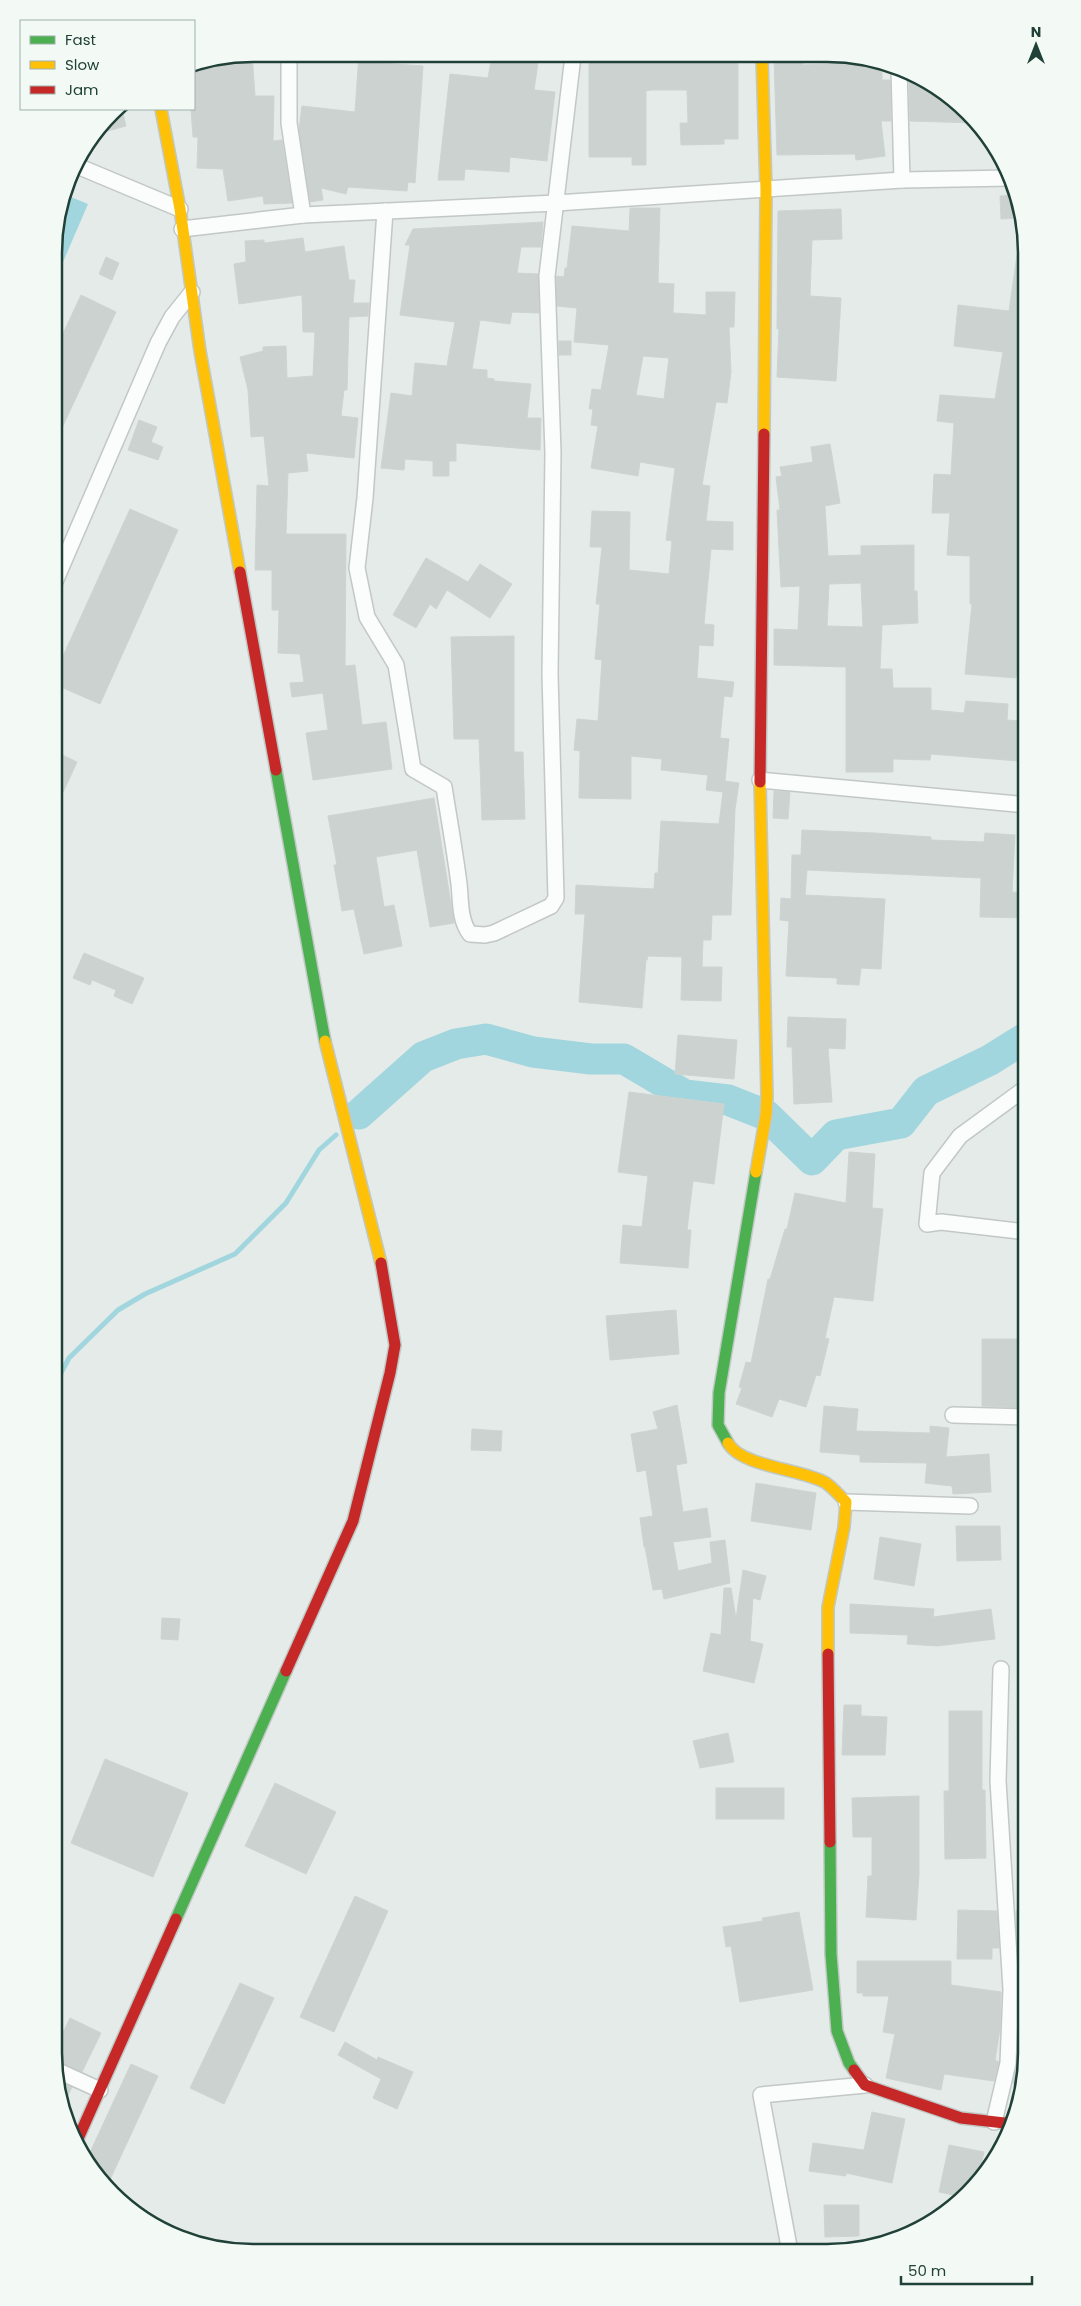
<svg xmlns="http://www.w3.org/2000/svg" width="1081" height="2306" font-family="Poppins,sans-serif">
<style>
.water{fill:#a1d6de}
.lines{fill:none;stroke-linecap:round;stroke-linejoin:round}
.stream{stroke:#a1d6de;stroke-width:5}
.river{stroke:#a1d6de;stroke-width:31}
.building{fill:#ccd2cf;stroke:#ced4d1;fill-rule:evenodd}
.street-casing{stroke:#c2c8c5;stroke-width:18}
.fast-casing{stroke:#c0c9c5;stroke-width:14}
.slow-casing{stroke:#c0c9c5;stroke-width:14}
.jam-casing{stroke:#c0c9c5;stroke-width:14}
.street{stroke:#fbfcfc;stroke-width:15}
.fast{stroke:#4caf50;stroke-width:11}
.slow{stroke:#ffc107;stroke-width:11}
.jam{stroke:#c62828;stroke-width:11}
.rim{fill:none;stroke:#204138;stroke-width:2.5}
</style>
<rect width="100%" height="100%" fill="#e5ebe8"/>
<polygon class="water" points="66,195 88,204 63,262 54,258 54,240"/>
<g class="lines">
<polyline class="stream" points="54,1386 69,1358 118,1310 145,1294 235,1254 286,1203 319,1150 336,1135"/>
<polyline class="river" points="359,1114 423,1057 456,1044 486,1039 533,1052 591,1059 624,1059 685,1095 728,1100 766,1115 812,1160 836,1135 901,1123 926,1091 990,1060 1027,1037"/>
</g>
<g class="building">
<polygon points="252,54 255,96 274,96 273,141 282,140 292,203 264,204 263,196 228,201 223,169 197,168 198,137 193,137 191,109 194,109 195,93 194,69 200,69 200,64"/>
<polygon points="359,54 382,55 381,63 423,66 415,183 408,182 407,191 348,187 346,194 321,188 323,200 310,202 299,129 302,106 355,112"/>
<polygon points="492,55 539,56 534,90 555,92 547,161 510,157 509,172 465,169 464,180 438,180 450,74 488,78"/>
<polygon points="673,56 738,57 738,139 724,139 724,144 681,145 680,123 688,123 687,90 651,90 646,91 646,165 632,165 632,157 589,157 589,61 673,60"/>
<polygon points="774,57 803,57 803,65 853,63 853,61 875,60 882,63 882,80 890,80 891,121 881,121 885,156 856,160 855,154 777,155"/>
<polygon points="909,81 926,81 959,104 976,123 910,121"/>
<polygon points="118,109 122,109 126,126 100,133"/>
<polygon points="1017,195 1022,218 1001,219 1000,196"/>
<path d="M630,208H660L658,283L674,284L673,313L706,315V292H735L734,327H729L731,372L727,403L716,402L702,485L710,486L706,521L733,522V550L711,549L704,624L714,625L713,646L699,645L697,678L734,682L732,697L724,696L720,738L729,739L725,781L739,783L735,809L731,915H712L711,940H703L702,967H722L721,1001L681,1000L682,957L648,956L647,960H646L642,1008L579,1002L585,914H575L576,885L654,889L655,873H658L661,821L719,824L723,792L706,790L708,775L661,770L662,759L631,756V799L579,798L580,751L574,750L577,719L598,721L602,660L595,659L600,604H596L602,547H590L592,511L630,512L629,570L669,574L672,541L666,540L675,468L640,462L638,476L591,468L598,426L591,425L593,409H589L592,389L601,390L609,345L574,342L577,308L557,306L556,276L564,277L565,268H567L572,226L629,231ZM643,356L669,358L664,399L636,395Z"/>
<polygon points="841,209 842,239 812,240 810,296 841,298 836,381 777,377 779,329 777,329 778,211"/>
<polygon points="543,222 541,247 521,247 517,273 538,274 539,313 512,312 510,324 480,320 472,369 487,370 487,378 494,379 494,381 531,384 527,418 541,418 540,450 456,443 456,461 449,461 449,476 433,476 433,461 405,459 404,470 381,468 391,393 412,396 415,363 447,366 455,322 400,315 410,245 405,245 413,229"/>
<polygon points="303,238 305,252 344,246 349,280 355,280 353,303 369,303 368,316 349,317 347,390 344,390 341,416 358,418 354,458 306,453 308,471 288,473 286,534 346,534 345,666 355,665 362,725 386,722 392,769 313,780 306,733 328,730 323,693 292,697 290,683 304,682 300,654 278,653 279,610 272,610 272,570 255,570 257,485 269,486 264,436 251,437 248,390 240,357 263,351 263,347 286,346 287,378 313,376 315,332 303,332 302,295 239,304 234,264 246,262 245,241 264,240 264,243"/>
<polygon points="1019,241 1026,241 1027,254 1025,529 1027,530 1027,560 1023,560 1023,603 1016,678 965,674 972,604 970,604 970,556 947,555 950,513 932,513 934,474 951,475 954,423 937,421 940,395 995,399 1003,352 954,346 958,305 1009,311"/>
<polygon points="106,257 119,263 112,280 99,274"/>
<polygon points="81,295 116,312 54,445 54,353"/>
<rect x="559" y="341" width="12" height="14"/>
<polygon points="139,420 157,427 151,442 163,447 158,460 128,450"/>
<path d="M830,444L840,503L825,506L828,556L861,555V546L914,545V591H917L918,623L882,625L880,669H892L893,688H931V710L964,713L966,701L1008,704L1007,720L1021,721L1018,761L931,754L930,760L893,759V772H846V667L774,665V629L798,630L800,586L781,587L777,510H780L776,477L782,476L780,467L813,462L811,447ZM861,583L863,627L827,626L829,584Z"/>
<polygon points="130,509 178,530 100,704 54,684 54,676"/>
<polygon points="426,558 468,582 480,564 512,584 490,618 447,590 436,609 430,604 416,628 393,615"/>
<polygon points="514,636 514,752 523,752 525,819 482,820 479,739 454,739 451,637"/>
<polygon points="54,751 77,762 54,812"/>
<polygon points="774,791 790,792 788,819 773,818"/>
<polygon points="434,798 454,923 430,927 417,850 376,857 384,907 394,905 402,946 364,954 354,909 342,911 334,865 337,865 328,816"/>
<polygon points="802,830 874,833 931,837 931,840 984,842 985,833 1015,835 1012,892 1027,893 1027,918 980,917 981,878 807,870 805,895 885,899 881,969 861,968 859,985 837,984 837,978 786,976 789,921 780,920 781,898 791,899 792,855 801,855"/>
<polygon points="84,953 144,978 132,1004 114,996 116,990 92,980 90,985 73,978"/>
<polygon points="788,1017 846,1019 845,1049 828,1048 832,1102 794,1104 792,1047 787,1047"/>
<polygon points="678,1035 737,1040 734,1079 675,1074"/>
<polygon points="629,1092 724,1104 714,1184 693,1181 687,1230 691,1230 688,1268 620,1263 623,1225 642,1227 648,1176 618,1172"/>
<polygon points="849,1152 875,1154 872,1208 883,1209 873,1301 834,1297 825,1338 829,1339 820,1376 816,1375 806,1407 779,1399 772,1417 736,1404 742,1388 739,1387 746,1362 751,1363 768,1279 770,1279 785,1229 787,1229 795,1193 846,1203"/>
<polygon points="676,1310 679,1354 610,1360 606,1316"/>
<polygon points="982,1339 1027,1339 1027,1408 982,1406"/>
<polygon points="677,1405 687,1463 676,1465 683,1512 707,1508 711,1537 673,1542 678,1571 712,1563 710,1542 725,1540 730,1583 664,1599 662,1589 653,1590 645,1547 644,1547 640,1518 653,1516 646,1470 637,1472 631,1434 658,1429 653,1412"/>
<polygon points="824,1406 858,1409 856,1431 930,1433 930,1426 949,1428 946,1457 989,1454 991,1492 953,1494 952,1486 925,1483 927,1463 860,1462 860,1455 820,1452"/>
<polygon points="472,1429 502,1431 501,1451 471,1450"/>
<polygon points="756,1483 816,1493 811,1530 751,1521"/>
<polygon points="956,1526 1000,1526 1001,1560 957,1561"/>
<polygon points="880,1537 921,1544 914,1586 874,1579"/>
<polygon points="743,1570 766,1576 760,1600 753,1598 750,1641 763,1644 754,1683 703,1671 711,1633 721,1635 724,1588 731,1588 736,1619"/>
<polygon points="850,1604 934,1609 933,1617 991,1609 995,1639 937,1646 907,1644 908,1635 850,1633"/>
<polygon points="162,1618 180,1619 178,1640 161,1639"/>
<polygon points="844,1705 861,1705 861,1716 887,1717 885,1755 842,1755"/>
<polygon points="949,1711 982,1711 982,1790 985,1790 986,1858 945,1859 944,1791 949,1791"/>
<polygon points="728,1733 734,1762 700,1768 693,1741"/>
<polygon points="105,1759 188,1793 153,1877 71,1843"/>
<polygon points="275,1783 336,1812 306,1874 245,1846"/>
<rect x="716" y="1788" width="68" height="31"/>
<polygon points="919,1796 919,1874 916,1920 866,1917 868,1876 872,1876 872,1837 853,1837 852,1798"/>
<polygon points="355,1896 388,1911 334,2032 300,2017"/>
<polygon points="958,1910 997,1911 999,1948 992,1948 992,1959 957,1959"/>
<polygon points="1016,1911 1027,1911 1027,1949 1018,1949"/>
<polygon points="799,1912 813,1990 740,2002 731,1946 726,1947 723,1927 763,1921 762,1918"/>
<polygon points="857,1961 951,1961 951,1985 1001,1992 1000,2029 995,2060 999,2062 994,2081 944,2074 941,2090 886,2078 895,2034 883,2032 889,1996 863,1996 863,1993 857,1993"/>
<polygon points="240,1983 274,1998 224,2104 190,2088"/>
<polygon points="70,2018 101,2033 82,2072 55,2061 54,2051"/>
<polygon points="345,2042 377,2060 378,2057 413,2072 397,2109 373,2098 381,2079 338,2055"/>
<polygon points="131,2064 158,2076 107,2186 86,2161"/>
<polygon points="1017,2064 1027,2065 1022,2085 1013,2084"/>
<polygon points="58,2081 72,2087 62,2108 61,2104"/>
<polygon points="872,2112 905,2119 892,2183 846,2173 846,2176 809,2171 813,2143 864,2150"/>
<polygon points="949,2145 984,2152 977,2182 962,2197 939,2192"/>
<polygon points="824,2205 859,2205 859,2236 825,2237"/>
</g>
<g class="lines">
<g class="street-casing">
<g id="street">
<polyline points="289,54 289,123 303,215"/>
<polyline points="899,69 902,180"/>
<polyline points="75,165 180,209"/>
<path d="M385,211L365,498L357,568L367,617L396,665L413,769L444,787C449,819 455,852 459,884C461,901 459,919 470,934L485,935L494,933L551,906L556,898L550,674L553,453L547,276L573,56"/>
<polyline points="182,229 303,215 556,203 902,180 1010,178"/>
<polyline points="54,584 158,343 172,317 192,292"/>
<polyline points="760,780 1027,805"/>
<polyline points="1027,1232 941,1222 927,1224 932,1173 960,1136 1027,1087"/>
<polyline points="953,1415 1027,1417"/>
<polyline points="846,1502 970,1506"/>
<polyline points="56,2070 100,2090"/>
<polyline points="994,2122 1008,2063 1011,1989 998,1781 1001,1669"/>
<polyline points="790,2252 761,2095 865,2085"/>
</g>
</g>
<g class="fast-casing">
<g id="fast">
<polyline points="276,770 325,1041"/>
<polyline points="728,1443 718,1425 719,1393 756,1172"/>
<polyline points="830,1842 831,1954 837,2031 849,2063 854,2070"/>
<polyline points="176,1919 286,1671"/>
</g>
</g>
<g class="slow-casing">
<g id="slow">
<polyline points="762,57 766,190 764,434"/>
<polyline points="161,109 180,209 200,351 240,572"/>
<polyline points="325,1041 381,1263"/>
<polyline points="756,1172 766,1115 767,1096 760,782"/>
<path d="M728,1443C741,1467 803,1469 826,1483C833,1488 840,1496 846,1502L844,1527L828,1607V1654"/>
</g>
</g>
<g class="jam-casing">
<g id="jam">
<polyline points="240,572 276,770"/>
<polyline points="760,782 764,434"/>
<polyline points="828,1654 830,1842"/>
<polyline points="286,1671 353,1521 390,1373 395,1345 381,1263"/>
<polyline points="854,2070 865,2085 961,2118 1013,2124"/>
<polyline points="77,2141 176,1919"/>
</g>
</g>
<use href="#street" class="street"/>
<use href="#fast" class="fast"/>
<use href="#slow" class="slow"/>
<use href="#jam" class="jam"/>
</g>
<path d="M0 0H1081V2306H0ZM253 62H827A191 191 0 0 1 1018 253V2053A191 191 0 0 1 827 2244H253A191 191 0 0 1 62 2053V253A191 191 0 0 1 253 62Z" fill="#f3faf6" fill-rule="evenodd"/>
<path class="rim" d="M253 62H827A191 191 0 0 1 1018 253V2053A191 191 0 0 1 827 2244H253A191 191 0 0 1 62 2053V253A191 191 0 0 1 253 62Z"/>
<rect x="20" y="20" width="175" height="90" fill="#f3faf6" stroke="#9fb0aa"/>
<rect x="30" y="36" width="25" height="8" fill="#4caf50" stroke="#9fb0aa"/>
<text x="65" y="45" font-size="15" fill="#204138">Fast</text>
<rect x="30" y="61" width="25" height="8" fill="#ffc107" stroke="#9fb0aa"/>
<text x="65" y="70" font-size="15" fill="#204138">Slow</text>
<rect x="30" y="86" width="25" height="8" fill="#c62828" stroke="#9fb0aa"/>
<text x="65" y="95" font-size="15" fill="#204138">Jam</text>
<g transform="translate(1036 45)" stroke="#f3faf6" stroke-width="4" paint-order="stroke">
<path d="M0-4L9 19L0 12L-9 19Z" fill="#204138"/>
<text y="-8" font-size="14" font-weight="bold" text-anchor="middle" fill="#204138">N</text>
</g>
<path d="M901 2276v8h131v-8" fill="none" stroke="#204138" stroke-width="2.5"/>
<text x="908" y="2276" font-size="15" fill="#204138" stroke="#f3faf6" stroke-width="4" paint-order="stroke">50 m</text>
</svg>
